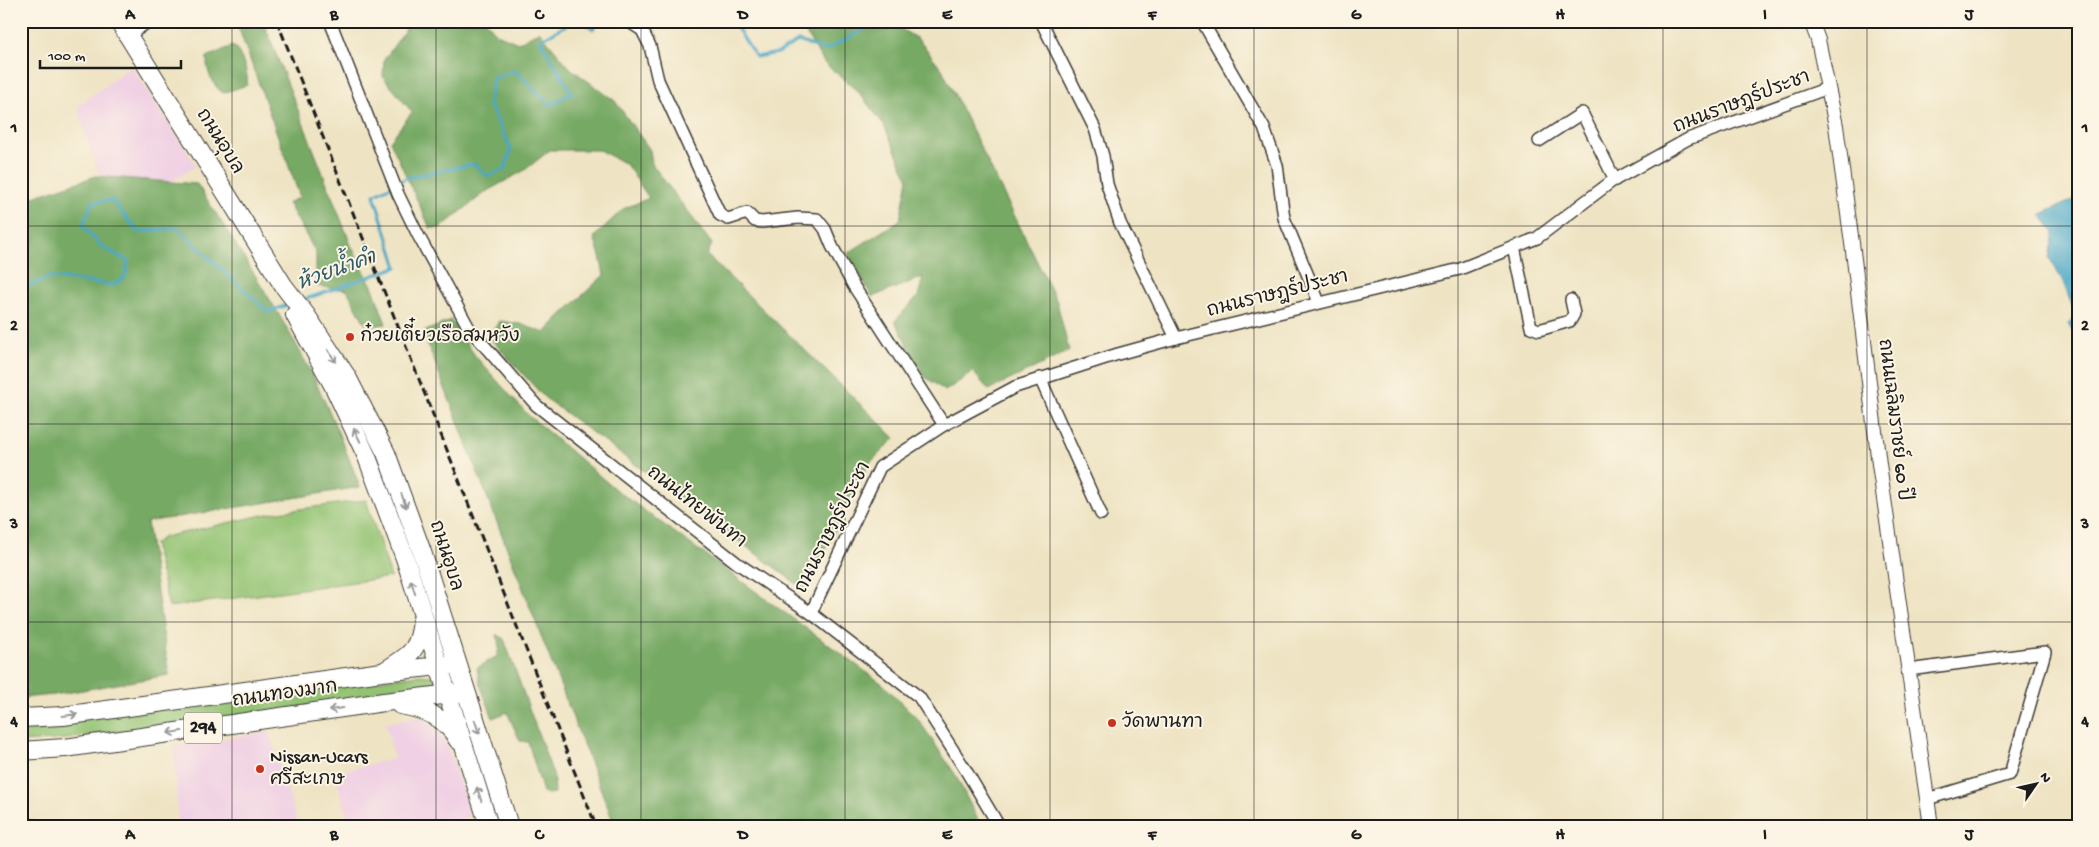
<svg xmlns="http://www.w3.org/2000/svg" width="2099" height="847" font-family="'Gochi Hand','Playpen Sans Thai',sans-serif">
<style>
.built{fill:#f0d0e4}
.green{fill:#93c372;stroke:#587047}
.forest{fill:#76a964;stroke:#496240}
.water{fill:#48a7c7;stroke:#326272}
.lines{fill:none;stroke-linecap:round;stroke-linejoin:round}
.stream{stroke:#48a7c7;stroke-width:3}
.minor-casing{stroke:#3c3a35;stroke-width:14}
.tertiary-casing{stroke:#3c3a35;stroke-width:16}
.primary-casing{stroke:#3c3a35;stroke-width:20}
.minor{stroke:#fff;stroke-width:11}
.tertiary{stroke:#fff;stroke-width:14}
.primary{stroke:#fff;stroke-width:18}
.rail{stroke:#1c1c1c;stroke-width:3;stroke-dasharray:8 4;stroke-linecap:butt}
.oneway{stroke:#999}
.grid{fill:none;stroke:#1c1c1c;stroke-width:1;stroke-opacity:0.55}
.poi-dot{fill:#c8321e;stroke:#fcf5e5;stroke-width:2}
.labels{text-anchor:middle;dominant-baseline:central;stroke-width:4;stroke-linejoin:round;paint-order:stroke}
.shield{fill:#fcf5e5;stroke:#5f5d58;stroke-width:1}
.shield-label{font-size:18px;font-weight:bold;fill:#1c1c1c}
.street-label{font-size:19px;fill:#1c1c1c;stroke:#fcf5e5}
.poi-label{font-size:19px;fill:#1c1c1c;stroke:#fcf5e5;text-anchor:start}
.water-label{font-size:20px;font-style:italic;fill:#305b69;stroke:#fcf5e5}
.neatline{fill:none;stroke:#1c1c1c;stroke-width:2}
.grid-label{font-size:16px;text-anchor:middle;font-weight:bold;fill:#1c1c1c}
</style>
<rect width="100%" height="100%" fill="#fcf5e5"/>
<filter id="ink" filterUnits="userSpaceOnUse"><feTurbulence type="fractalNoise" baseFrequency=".02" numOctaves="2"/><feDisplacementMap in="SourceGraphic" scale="10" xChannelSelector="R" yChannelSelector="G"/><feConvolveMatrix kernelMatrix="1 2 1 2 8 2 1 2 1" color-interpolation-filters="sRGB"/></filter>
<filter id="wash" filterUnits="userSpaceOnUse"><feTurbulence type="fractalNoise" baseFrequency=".0096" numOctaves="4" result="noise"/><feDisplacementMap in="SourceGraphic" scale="20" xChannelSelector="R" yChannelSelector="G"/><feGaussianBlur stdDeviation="1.12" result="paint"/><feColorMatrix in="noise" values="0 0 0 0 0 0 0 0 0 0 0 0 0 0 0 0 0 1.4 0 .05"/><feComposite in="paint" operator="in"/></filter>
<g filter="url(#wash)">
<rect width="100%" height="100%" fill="#eee3c2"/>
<g class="built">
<polygon points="131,66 196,166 160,189 104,190 77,107"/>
<polygon points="420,717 437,730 447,744 471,816 445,826 351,826 334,773 394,759 386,723"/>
<polygon points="269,732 299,826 178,826 174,746"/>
</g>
<g class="green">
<polygon points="366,500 391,577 169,607 154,544 164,537 272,513"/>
<polygon points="420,675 432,676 436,680 434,685 424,691 65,739 21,742 21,725"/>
</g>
<g class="forest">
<polygon points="236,21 263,21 351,245 373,288 386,324 367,327 347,290 316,286 316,253 288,203 300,197"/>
<polygon points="408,21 486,21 497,34 518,43 539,31 570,68 615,101 650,150 652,164 712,244 707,255 895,438 868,465 805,590 544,397 488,336 500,321 520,324 545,333 556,320 604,275 600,256 594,237 623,209 649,198 626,164 599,150 550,150 525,170 487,191 440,228 430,228 390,141 412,112 383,77 384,60 410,23"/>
<polygon points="791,21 907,21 901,29 918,39 942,69 1057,302 1069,351 989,390 973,372 945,391 924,376 895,321 918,296 923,277 872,297 848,253 900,220 908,179 884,125 856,89 825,64 802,27"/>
<path d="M232,46L236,48C242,58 249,73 247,85L223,93C212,85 206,71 207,57Z"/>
<path d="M96,176L197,184C233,240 270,297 302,355C325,398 343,443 360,487L147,522L169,675L54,695L21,698V201Z"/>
<polygon points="451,320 476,357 527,414 615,489 884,685 918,719 955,774 981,826 615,826 423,332"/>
<polygon points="497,634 504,639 554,777 555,793 547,794 543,792 528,742 520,741 507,712 493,718 480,685 477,668 497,656 499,648"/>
</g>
<polygon class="water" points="2078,198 2078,330 2073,332 2068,324 2076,316 2063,282 2049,257 2054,233 2041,214"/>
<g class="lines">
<g class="stream">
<polyline points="582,21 593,29 600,21"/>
<polyline points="741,21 737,28 756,57 778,53 798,41 825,50 881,21"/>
<polyline points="21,289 50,277 113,285 125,277 128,261 101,246 83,226 92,202 112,200 138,232 177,228 268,312 290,304"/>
<polyline points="303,300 397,267 374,195 406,178 474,164 487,176 505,169 511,149 489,104 493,78 516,71 550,105 572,93 540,40 574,21"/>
</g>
</g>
</g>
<g filter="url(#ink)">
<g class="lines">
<g class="minor-casing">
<g id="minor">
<polyline points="330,21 398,194 418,235 469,328 536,405 737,563 811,613 919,697 965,769 999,826"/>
<polyline points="628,21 642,30 650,46 658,80 720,215 728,219 747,213 755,221 762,222 798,218 817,219 825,229 832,246 853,285 944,425"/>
<polyline points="1041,21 1095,129 1103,156 1107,184 1120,223 1176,338"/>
<polyline points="1202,21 1264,128 1277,165 1284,218 1319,302"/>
<polyline points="128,36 149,21"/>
<polyline points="1539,141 1582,113 1615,180"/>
<polyline points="1514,247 1531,327 1539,330 1570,321 1574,314 1571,300"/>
<polyline points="1040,378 1101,514"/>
<polyline points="811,613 880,467 944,425 1015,387 1118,354 1176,338 1460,269 1537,238 1611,182 1688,139 1828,88"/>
<polyline points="1908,670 2045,652 2010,774 1927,799"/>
<polyline points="21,824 36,826"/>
</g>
</g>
<g class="tertiary-casing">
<polyline id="tertiary" points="1811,21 1818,40 1836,126 1852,243 1879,464 1931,826"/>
</g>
<g class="primary-casing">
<g id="primary">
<polyline points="119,21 283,285 306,315 347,377 386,453 422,552 509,826"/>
<polyline points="295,315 333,385 367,457 405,558 489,826"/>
<path d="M386,670C411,655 420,649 422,619"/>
<path d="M400,705C424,709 446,717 458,740"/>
<polyline points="21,718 63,716 382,672 449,665"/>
<polyline points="21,751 65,748 384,702 459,693"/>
</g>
</g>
<use href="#minor" class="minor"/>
<use href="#tertiary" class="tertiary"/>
<use href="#primary" class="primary"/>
<polyline class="rail" points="277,21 596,826"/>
</g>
<defs><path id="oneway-shaft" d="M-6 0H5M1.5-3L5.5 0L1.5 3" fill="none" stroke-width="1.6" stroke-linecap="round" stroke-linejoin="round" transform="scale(1.25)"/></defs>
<g class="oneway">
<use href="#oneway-shaft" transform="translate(332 356) rotate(57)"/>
<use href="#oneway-shaft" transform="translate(357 435) rotate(-116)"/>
<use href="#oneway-shaft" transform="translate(404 501) rotate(70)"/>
<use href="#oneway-shaft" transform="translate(413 587) rotate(-107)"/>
<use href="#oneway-shaft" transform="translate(336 709) rotate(172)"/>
<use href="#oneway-shaft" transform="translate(70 715) rotate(-7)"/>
<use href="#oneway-shaft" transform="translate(477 727) rotate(72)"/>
<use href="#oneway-shaft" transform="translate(175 732) rotate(172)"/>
<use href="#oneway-shaft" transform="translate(479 794) rotate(-108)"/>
</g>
</g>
<path class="grid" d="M232,21V826M436,21V826M641,21V826M845,21V826M1050,21V826M1254,21V826M1458,21V826M1663,21V826M1867,21V826M21,226H2078M21,424H2078M21,622H2078"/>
<g class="poi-dot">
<circle cx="350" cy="337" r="5"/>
<circle cx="1112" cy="723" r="5"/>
<circle cx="260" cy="769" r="5"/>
</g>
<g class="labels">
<rect class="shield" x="184" y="712.5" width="38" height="31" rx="4"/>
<g class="shield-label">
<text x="203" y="728">294</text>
</g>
<g class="street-label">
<text transform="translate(1742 103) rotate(-21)">ถนนราษฎร์ประชา</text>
<text transform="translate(219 142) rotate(58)">ถนนอุบล</text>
<text transform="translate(1278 295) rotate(-14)">ถนนราษฎร์ประชา</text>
<text transform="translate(1893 420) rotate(83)">ถนนเฉลิมราชย์ 60 ปี</text>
<text transform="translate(696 508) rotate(38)">ถนนไทยพันทา</text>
<text transform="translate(834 528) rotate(-63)">ถนนราษฎร์ประชา</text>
<text transform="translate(445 556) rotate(72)">ถนนอุบล</text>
<text transform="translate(285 695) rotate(-8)">ถนนทองมาก</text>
</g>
<g class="poi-label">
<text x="360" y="337">ก๋วยเตี๋ยวเรือสมหวัง</text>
<text x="1122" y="723">วัดพานทา</text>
<text x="270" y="758">Nissan-Ucars<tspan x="270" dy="22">ศรีสะเกษ</tspan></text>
</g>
<g class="water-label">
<text transform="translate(337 272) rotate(-20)">ห้วยน้ำคำ</text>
</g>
</g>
<rect width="2099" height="847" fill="none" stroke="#fcf5e5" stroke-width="55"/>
<g transform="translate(2036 784) rotate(56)" stroke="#fcf5e5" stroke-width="4" paint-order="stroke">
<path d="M0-4L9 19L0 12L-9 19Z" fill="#1c1c1c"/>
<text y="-8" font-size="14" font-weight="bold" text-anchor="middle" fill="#1c1c1c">N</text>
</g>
<path d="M40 60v8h141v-8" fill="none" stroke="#1c1c1c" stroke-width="2.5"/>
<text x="48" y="60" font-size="15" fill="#1c1c1c" stroke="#fcf5e5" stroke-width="4" paint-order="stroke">100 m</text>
<rect x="28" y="28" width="2044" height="792" class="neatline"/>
<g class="grid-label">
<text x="130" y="19">A</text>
<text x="334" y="19">B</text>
<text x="539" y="19">C</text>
<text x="743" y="19">D</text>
<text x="947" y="19">E</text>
<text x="1152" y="19">F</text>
<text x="1356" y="19">G</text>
<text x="1560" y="19">H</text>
<text x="1765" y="19">I</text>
<text x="1969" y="19">J</text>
<text x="14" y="132">1</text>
<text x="2085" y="132">1</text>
<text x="14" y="330">2</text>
<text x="2085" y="330">2</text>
<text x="14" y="528">3</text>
<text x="2085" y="528">3</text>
<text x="14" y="726">4</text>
<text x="2085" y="726">4</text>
<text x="130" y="839">A</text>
<text x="334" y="839">B</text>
<text x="539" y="839">C</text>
<text x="743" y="839">D</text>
<text x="947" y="839">E</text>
<text x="1152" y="839">F</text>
<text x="1356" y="839">G</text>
<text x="1560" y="839">H</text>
<text x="1765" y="839">I</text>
<text x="1969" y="839">J</text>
</g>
</svg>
